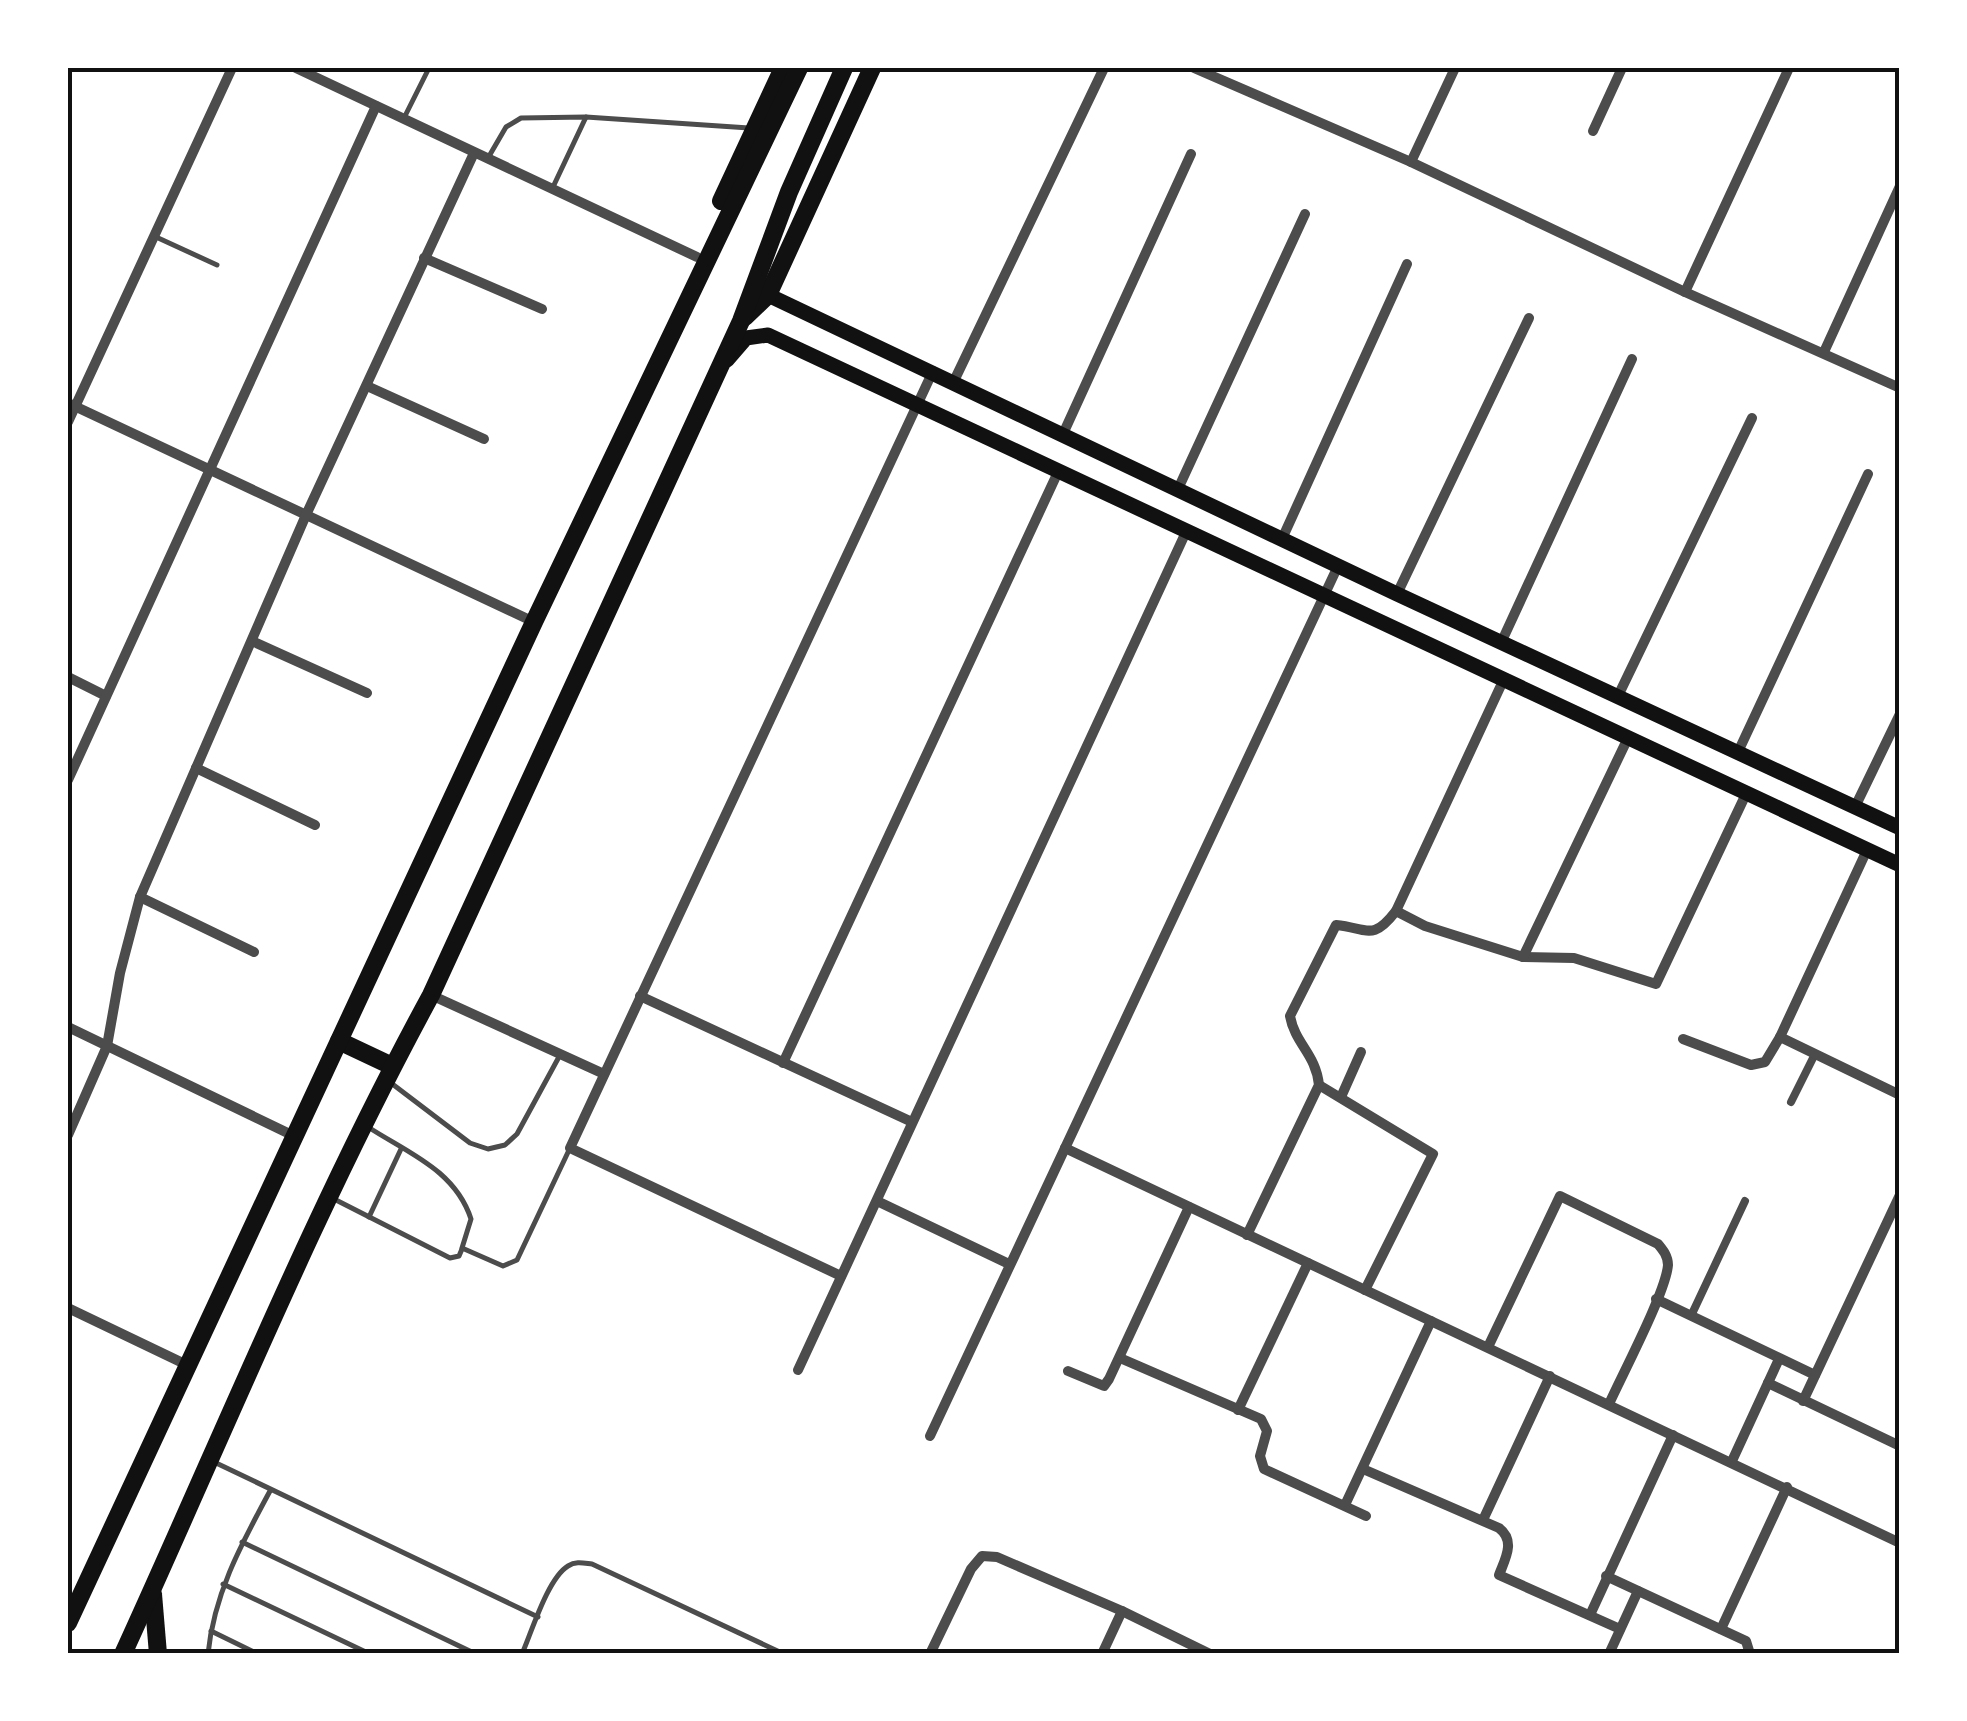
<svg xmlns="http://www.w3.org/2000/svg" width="1967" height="1721" font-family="'Sofia Sans Condensed',sans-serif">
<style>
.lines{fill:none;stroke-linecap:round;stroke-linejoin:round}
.service{stroke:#4c4c4c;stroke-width:5}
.pedestrian{stroke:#4c4c4c;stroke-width:8}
.minor{stroke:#4c4c4c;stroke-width:10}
.secondary{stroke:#111;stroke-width:15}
.trunk{stroke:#111;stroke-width:18}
.neatline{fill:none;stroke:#111;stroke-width:4}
</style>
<rect width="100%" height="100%" fill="#fff"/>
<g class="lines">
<g class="service">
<polyline points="405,116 429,68"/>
<polyline points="488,158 506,127 521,118 586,117 749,128"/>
<polyline points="553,187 586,117"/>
<polyline points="156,237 217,265"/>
<polyline points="391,1083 470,1143 488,1149 505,1145 517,1134 560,1055"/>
<path d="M368,1127C408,1153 455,1170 471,1219L462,1248L503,1266L517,1260L570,1148"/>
<polyline points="332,1198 450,1258 459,1256 462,1249"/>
<polyline points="369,1217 401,1149"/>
<polyline points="214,1462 538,1617"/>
<polyline points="242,1542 476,1654"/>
<polyline points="223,1584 370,1654"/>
<polyline points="211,1631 258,1654"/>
<path d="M208,1654C214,1593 242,1543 270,1491"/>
<path d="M522,1654C532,1631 548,1578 568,1566C576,1561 583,1563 592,1564L784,1654"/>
</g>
<g class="pedestrian">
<polyline points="1791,1102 1815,1054"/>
<polyline points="1691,1316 1745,1201"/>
</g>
<g class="minor">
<polyline points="296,68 697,257"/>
<polyline points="1194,68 1411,162 1685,292 1900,388"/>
<polyline points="1593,131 1622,68"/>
<polyline points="1411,162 1455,68"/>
<polyline points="424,258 542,309"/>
<polyline points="1685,292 1789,68"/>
<polyline points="1824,352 1900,186"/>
<polyline points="954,381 1104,68"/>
<polyline points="367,386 484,439"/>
<polyline points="68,403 534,622"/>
<polyline points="68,422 232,68"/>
<polyline points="1063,434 1191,154"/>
<polyline points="1178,489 1305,214"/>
<polyline points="1282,539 1407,264"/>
<polyline points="1397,594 1529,318"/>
<polyline points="252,641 367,693"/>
<polyline points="1501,643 1632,359"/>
<polyline points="68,677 106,696"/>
<polyline points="1618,696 1752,418"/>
<polyline points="1738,752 1868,474"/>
<polyline points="196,768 315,825"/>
<polyline points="68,780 376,106"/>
<polyline points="1855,807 1900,714"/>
<polyline points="140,897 254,952"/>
<polyline points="1396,911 1425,926 1523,957 1574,958 1656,984 1746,794"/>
<polyline points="1523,957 1627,740"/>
<polyline points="431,995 604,1074"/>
<polyline points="640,996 912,1122"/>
<polyline points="68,1027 294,1136"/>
<polyline points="1780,1037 1900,1095"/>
<polyline points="1683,1039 1751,1065 1765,1062 1780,1037 1867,850"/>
<polyline points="783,1063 1058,472"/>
<polyline points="1319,1085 1433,1154 1365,1290"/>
<polyline points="1341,1097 1361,1052"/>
<polyline points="68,1135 107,1046 120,973 140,897 306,515 474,153"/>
<polyline points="1065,1148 1900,1543"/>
<polyline points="877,1201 1009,1264"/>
<path d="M1247,1235L1319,1085C1316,1054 1295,1044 1290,1016L1336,925C1368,928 1372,942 1396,911L1503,681"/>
<polyline points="841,1276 570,1148 933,371"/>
<polyline points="1656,1299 1815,1375"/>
<polyline points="68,1308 187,1365"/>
<path d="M1488,1347L1560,1196L1658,1244C1663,1250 1668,1256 1668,1265C1666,1292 1622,1375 1609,1404"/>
<polyline points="1120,1358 1261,1419 1267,1431 1260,1456 1264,1469 1366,1516"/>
<polyline points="798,1370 1186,532"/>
<polyline points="1068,1371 1104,1386 1109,1379 1189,1207"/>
<polyline points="1768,1383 1900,1446"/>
<polyline points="1803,1401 1900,1195"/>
<polyline points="1238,1410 1308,1263"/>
<polyline points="930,1436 1338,566"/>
<polyline points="1732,1461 1779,1359"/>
<path d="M1363,1469L1499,1528C1516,1541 1505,1559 1499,1575L1620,1629"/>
<polyline points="1345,1505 1431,1321"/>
<polyline points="1483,1520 1550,1376"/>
<polyline points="1606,1576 1746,1641 1750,1654"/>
<polyline points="1590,1615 1673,1435"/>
<polyline points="1721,1629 1787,1487"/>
<polyline points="930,1654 971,1569 982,1556 997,1557 1122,1611 1210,1654"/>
<polyline points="1102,1654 1122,1611"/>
<polyline points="1609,1654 1638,1591"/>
</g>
<g class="secondary">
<polyline points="768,295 1397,594 1900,828"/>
<polyline points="727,360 746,338 768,335 1900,865"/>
</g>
<g class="trunk">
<polyline points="721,201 783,68"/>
<polyline points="745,317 768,295 872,68"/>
<polyline points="339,1041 392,1066"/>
<polyline points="153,1594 158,1654"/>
<polyline points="68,1623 534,622 799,68"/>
<path d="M123,1654C224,1433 315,1208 431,995L741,321L789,192L844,68"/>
</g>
</g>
<rect width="1967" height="1721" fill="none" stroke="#ffffff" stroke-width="140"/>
<rect x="70" y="70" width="1827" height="1581" class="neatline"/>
</svg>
